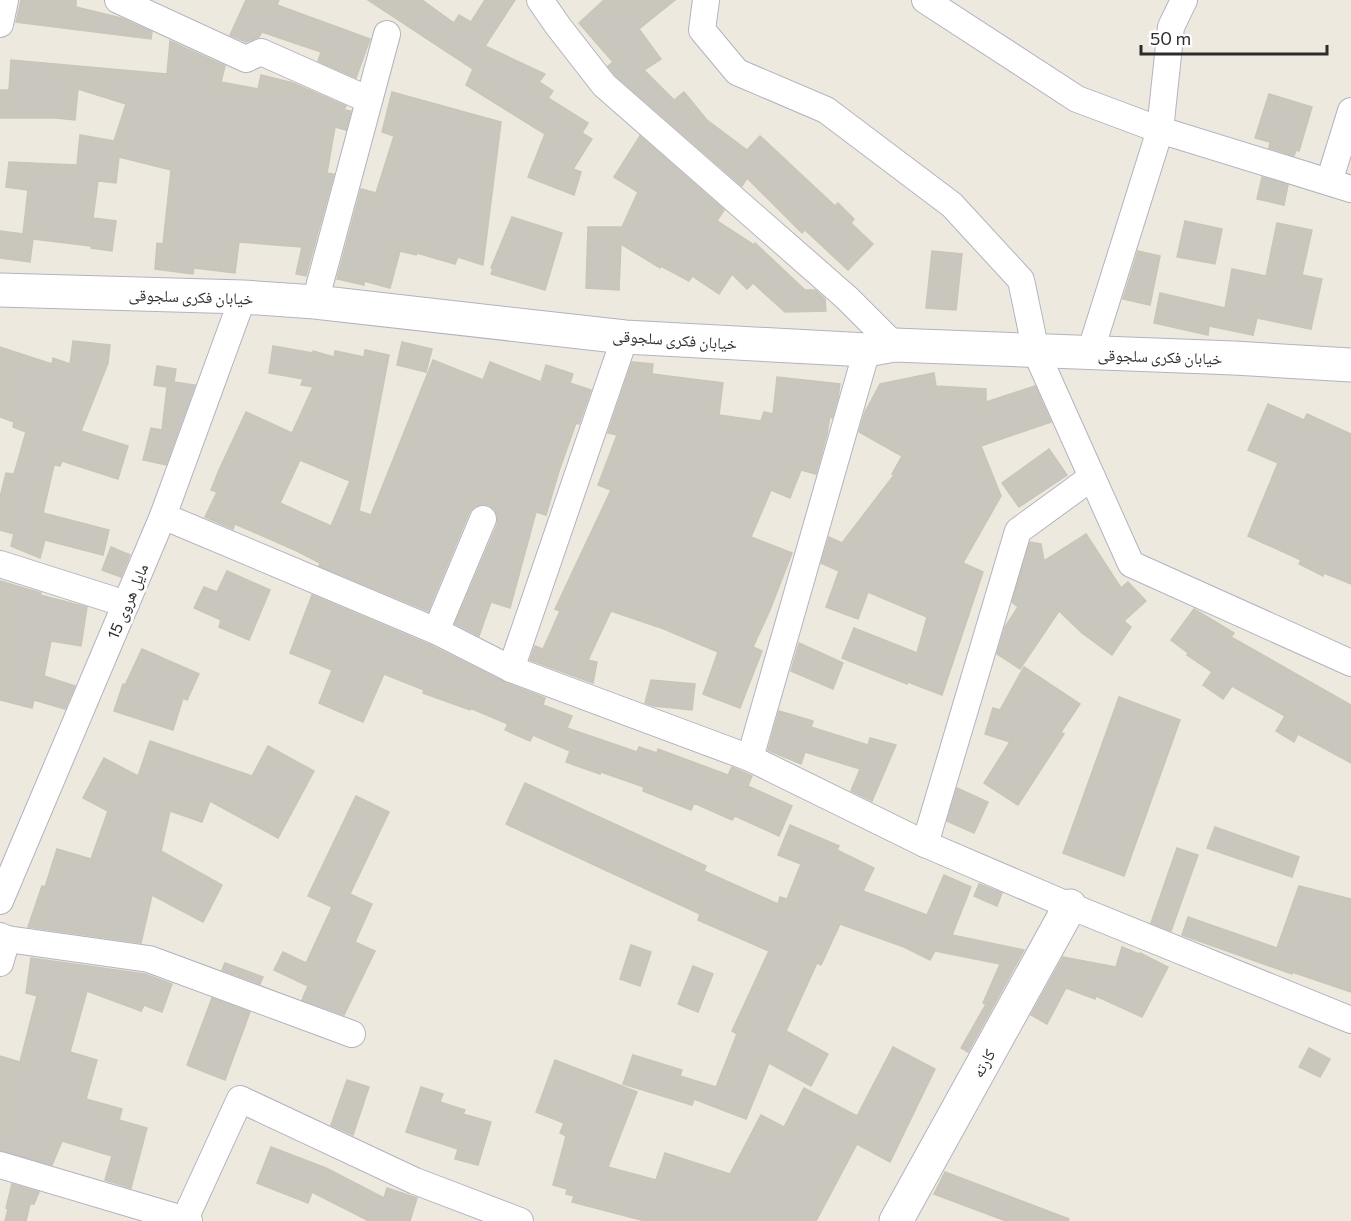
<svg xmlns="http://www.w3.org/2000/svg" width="1351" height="1221" font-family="Commissioner,'Noto Naskh Arabic',sans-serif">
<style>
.building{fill:#c9c6be;stroke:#c9c5b8;stroke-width:1.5;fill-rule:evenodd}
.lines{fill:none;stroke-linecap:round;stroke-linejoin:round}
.street-casing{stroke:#b2b3c0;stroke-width:28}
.secondary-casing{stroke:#b2b3c0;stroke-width:35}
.street{stroke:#fff;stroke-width:26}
.secondary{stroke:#fff;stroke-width:33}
.labels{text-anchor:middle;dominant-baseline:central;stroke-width:6;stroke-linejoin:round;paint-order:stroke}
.street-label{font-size:16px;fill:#2c2c2c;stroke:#fff}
</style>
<rect width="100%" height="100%" fill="#eee9de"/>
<g class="building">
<polygon points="21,0 76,0 76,7 121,18 152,32 151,39 16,22"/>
<polygon points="246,0 279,0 277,5 370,39 356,78 318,61 321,52 262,32 259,37 246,42 230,35"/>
<polygon points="368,0 422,0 454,23 459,15 471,22 485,0 515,0 485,46 545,74 539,82 553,91 548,98 588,123 582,133 592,139 573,169 581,172 574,195 528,177 545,134 466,85 473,69"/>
<polygon points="604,0 675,0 639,29 661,59 644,70 674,100 684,92 707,120 747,150 760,136 835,206 838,203 854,219 851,223 873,244 848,270 805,230 802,233 747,178 742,186 615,75 608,66 613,62 579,23"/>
<polygon points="170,41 225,66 221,82 258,89 261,75 293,83 346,106 344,110 351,111 346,130 335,127 327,173 334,174 306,276 296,274 302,247 239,242 235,273 194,268 193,274 155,269 157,243 163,244 171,170 119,157 116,183 98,181 93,218 116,221 112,251 91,248 91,246 33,239 30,262 0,258 0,231 23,234 28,190 6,187 9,162 77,165 80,135 114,141 126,104 78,89 75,120 56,118 0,118 0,90 9,90 11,60 167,74"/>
<polygon points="392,92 501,122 483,265 458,257 455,264 417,253 416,255 400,251 390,288 364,281 364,285 337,279 361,189 376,193 394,136 382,132"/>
<polygon points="1269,94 1312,107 1299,151 1296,150 1294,156 1269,148 1270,142 1255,138"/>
<polygon points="640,136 724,210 717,221 754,245 755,243 805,290 815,290 825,299 826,311 785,312 753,283 747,289 732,274 719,294 692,276 689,281 661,266 660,268 621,244 619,290 586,288 588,227 622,227 638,192 614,177"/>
<polygon points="1262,177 1288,185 1284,205 1257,199"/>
<polygon points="512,217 562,233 545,290 491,274 493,269 491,268"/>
<polygon points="1185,221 1222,229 1215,264 1177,257"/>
<polygon points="1277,223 1312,230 1302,275 1322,279 1311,329 1257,318 1253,335 1209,326 1208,335 1154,323 1160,293 1225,308 1232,269 1266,276"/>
<polygon points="932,251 962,254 956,310 926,308"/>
<polygon points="1138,251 1160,256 1150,305 1123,299"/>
<polygon points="73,341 110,345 108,363 81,431 128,446 118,479 62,461 60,466 54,465 43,513 109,530 103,555 45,540 40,558 11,546 14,534 0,530 0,497 6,473 14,474 26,432 13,427 14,422 0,417 0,347 52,364 53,358 70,364"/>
<polygon points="402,342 432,349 426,372 397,365"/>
<path d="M273,346L313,353V351L334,357L335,351L364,357L365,350L389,355L359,511L371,515L433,360L483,380L490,362L541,382L546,365L573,374L570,383L591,390L579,424L576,423L559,471L546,515L536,512L510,608L491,602L479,636L455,624L497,525L498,517L495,510L489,505L481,504L474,507L469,513L428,611L319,566L320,563L297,551L235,524L233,529L205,517L217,492L211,490L219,470L246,412L292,433L313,387L301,385L303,379L269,373ZM300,460L350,481L331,526L280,503Z"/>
<polygon points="632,362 653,364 652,374 723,383 719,415 761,421 764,412 773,414 777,377 840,384 838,397 832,418 830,416 827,434 816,474 801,470 790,498 771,490 751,537 792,553 770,610 753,647 762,651 740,708 703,694 718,652 664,629 611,611 588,660 597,662 593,683 530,660 535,646 543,649 560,611 555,609 611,490 598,485 617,435 608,433"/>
<polygon points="157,366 176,369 174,382 195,385 166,465 143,460 151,428 162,430 167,387 154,385"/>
<polygon points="934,373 936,386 986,389 986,402 1035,386 1051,422 981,446 1001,496 963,563 983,572 942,695 908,682 907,684 842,658 854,628 917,653 927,617 868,592 858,619 826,607 839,571 821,563 829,537 842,543 894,475 892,474 902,456 859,432 865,412 880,384"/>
<polygon points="1268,404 1304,420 1307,414 1351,434 1351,584 1324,573 1323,576 1299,564 1301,560 1248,536 1278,463 1248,450"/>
<polygon points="1049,449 1067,475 1019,507 1002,483"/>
<polygon points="1086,534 1121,588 1128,582 1146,601 1124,621 1131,627 1112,655 1082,633 1059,611 1020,669 997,654 1005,627 1018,607 1012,602 1030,542 1041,544 1044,561"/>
<polygon points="111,547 130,555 121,577 102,570"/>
<polygon points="227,571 270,590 249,640 219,627 221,620 194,608 204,587 217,592"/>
<polygon points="0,581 41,593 40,595 87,607 81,646 51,641 44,676 75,686 65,709 34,700 32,708 0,700"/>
<polygon points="312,595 430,645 504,682 545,698 543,705 572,716 567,728 637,752 639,747 657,753 658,749 728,775 732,767 752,776 748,786 792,806 779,836 735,816 732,820 694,803 691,810 643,791 644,787 601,772 600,774 566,762 570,751 533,735 530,741 505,730 508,724 470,708 470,710 423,693 424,690 384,674 363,722 319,703 332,670 290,653"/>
<polygon points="1194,609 1234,633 1231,637 1351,705 1351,763 1298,734 1294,742 1276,731 1285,716 1232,686 1223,699 1203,685 1212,672 1187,655 1188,653 1171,640"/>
<polygon points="799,643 843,663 833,689 791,671"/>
<polygon points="142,649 199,674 187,700 183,698 173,730 114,711 123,684 125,685"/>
<polygon points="1024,667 1080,704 1061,732 1064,734 1018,805 984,783 1010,742 985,734 993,708 1000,710"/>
<polygon points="651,680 695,684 692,710 654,706 645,703"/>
<polygon points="1119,697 1180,720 1124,876 1063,853"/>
<polygon points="779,711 813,721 811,727 868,745 870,738 896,745 872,801 851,791 860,769 805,752 801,764 768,750"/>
<polygon points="150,741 252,776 268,746 314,771 278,838 210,801 202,822 170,811 161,851 222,885 203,922 152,895 141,943 28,927 42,886 45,887 57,849 91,859 108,811 83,798 104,758 138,776"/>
<polygon points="525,783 706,866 704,871 778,904 780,897 787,899 801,864 778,855 790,825 839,846 837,850 874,868 863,891 927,915 944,875 971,887 952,935 1024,950 968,1052 961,1048 986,1004 983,1003 1000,964 935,951 930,960 904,947 840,924 821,965 817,963 786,1031 828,1054 811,1086 769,1063 746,1119 694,1099 692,1105 623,1084 633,1055 682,1070 680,1076 716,1087 737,1034 732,1031 769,951 698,920 700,914 506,824"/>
<polygon points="957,788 988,802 974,833 947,821"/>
<polygon points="356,796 389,812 350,894 372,904 355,942 375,951 344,1015 302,1000 308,986 274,970 283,952 306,963 332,907 308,896"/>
<polygon points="1215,827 1299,857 1292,877 1207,848"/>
<polygon points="1177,848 1198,855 1171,931 1151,923"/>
<polygon points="979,884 1002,893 997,906 974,896"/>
<polygon points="1299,886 1351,899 1351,992 1292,972 1292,974 1182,935 1188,917 1277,948"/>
<polygon points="631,945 651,952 640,986 620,979"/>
<polygon points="1122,947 1139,954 1140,953 1168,967 1142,1017 1096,996 1095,999 1066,988 1047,1024 1031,1015 1063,957 1116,967"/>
<polygon points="31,958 145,974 172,984 162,1012 144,1005 141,1011 87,991 70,1052 97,1060 86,1099 122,1109 119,1120 147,1128 131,1188 105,1180 112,1156 62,1141 52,1165 0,1150 0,1056 20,1062 37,996 26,993"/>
<polygon points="225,963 263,977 260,984 222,970"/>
<polygon points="693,966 713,974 698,1012 678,1004"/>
<polygon points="212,998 250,1012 225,1080 187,1065"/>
<polygon points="893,1047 935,1069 890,1162 857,1144 816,1221 645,1221 572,1202 574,1196 566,1194 567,1189 553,1185 566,1136 560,1133 564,1123 536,1112 555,1060 637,1092 608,1167 656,1180 665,1153 730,1174 761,1115 784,1127 804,1088 857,1116"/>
<polygon points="1309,1048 1330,1059 1320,1077 1299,1067"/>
<polygon points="347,1080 369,1087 353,1135 331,1125"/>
<polygon points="421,1087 443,1094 440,1102 465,1110 463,1114 491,1122 478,1165 455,1159 458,1149 406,1132"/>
<polygon points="271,1147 326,1168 384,1198 387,1188 417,1198 410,1221 369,1221 312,1192 308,1203 257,1183"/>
<polygon points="945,1172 1069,1219 1068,1221 1006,1221 934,1194"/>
<polygon points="12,1184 39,1192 34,1204 30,1204 26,1221 5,1221 8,1209 6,1208"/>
</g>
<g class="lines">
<g class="street-casing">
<g id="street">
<polyline points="118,0 246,59 261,52 369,100"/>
<polyline points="540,0 558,26 604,85 847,298 894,345"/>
<polyline points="706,0 702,30 737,72 826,110 952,205 1021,280 1036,352 1131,564 1351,663"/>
<polyline points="925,0 1077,99 1160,130 1351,189"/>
<polyline points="0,24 5,0"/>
<polyline points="1329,182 1351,111"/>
<polyline points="315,302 387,34"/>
<polyline points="1090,353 1160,130 1171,27 1184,0"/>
<polyline points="163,516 436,631 511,669 750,758 925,844 1070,906 1351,1020"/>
<polyline points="0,564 126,604"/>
<polyline points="436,631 483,519"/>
<polyline points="511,669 625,337"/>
<polyline points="750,758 867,350"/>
<polyline points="925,844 1018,531 1092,477"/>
<polyline points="0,901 163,516 243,297"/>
<polyline points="0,936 7,939 0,963"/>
<polyline points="7,939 149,959 352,1034"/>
<polyline points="0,1165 189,1221"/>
<polyline points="185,1219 240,1099 415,1181 520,1221"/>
</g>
</g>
<g class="secondary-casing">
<g id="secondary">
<polyline points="0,290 243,297 315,302 625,337 867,350 894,345 1234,358 1351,365"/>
<polyline points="896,1221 1070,906"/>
</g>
</g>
<use href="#street" class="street"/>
<use href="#secondary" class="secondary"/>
</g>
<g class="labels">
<g class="street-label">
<text transform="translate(191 296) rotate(2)">خیابان فکری سلجوقی</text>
<text transform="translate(675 339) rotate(4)">خیابان فکری سلجوقی</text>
<text transform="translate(1160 356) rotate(2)">خیابان فکری سلجوقی</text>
<text transform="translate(127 601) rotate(-67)">مایل هروی 15</text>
<text transform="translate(983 1063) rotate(-61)">کارته</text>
</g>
</g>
<path d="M1141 45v9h186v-9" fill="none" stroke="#2c2c2c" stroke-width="3"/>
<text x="1150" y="45" font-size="18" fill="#2c2c2c" stroke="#ffffff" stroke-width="4.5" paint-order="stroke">50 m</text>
</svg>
